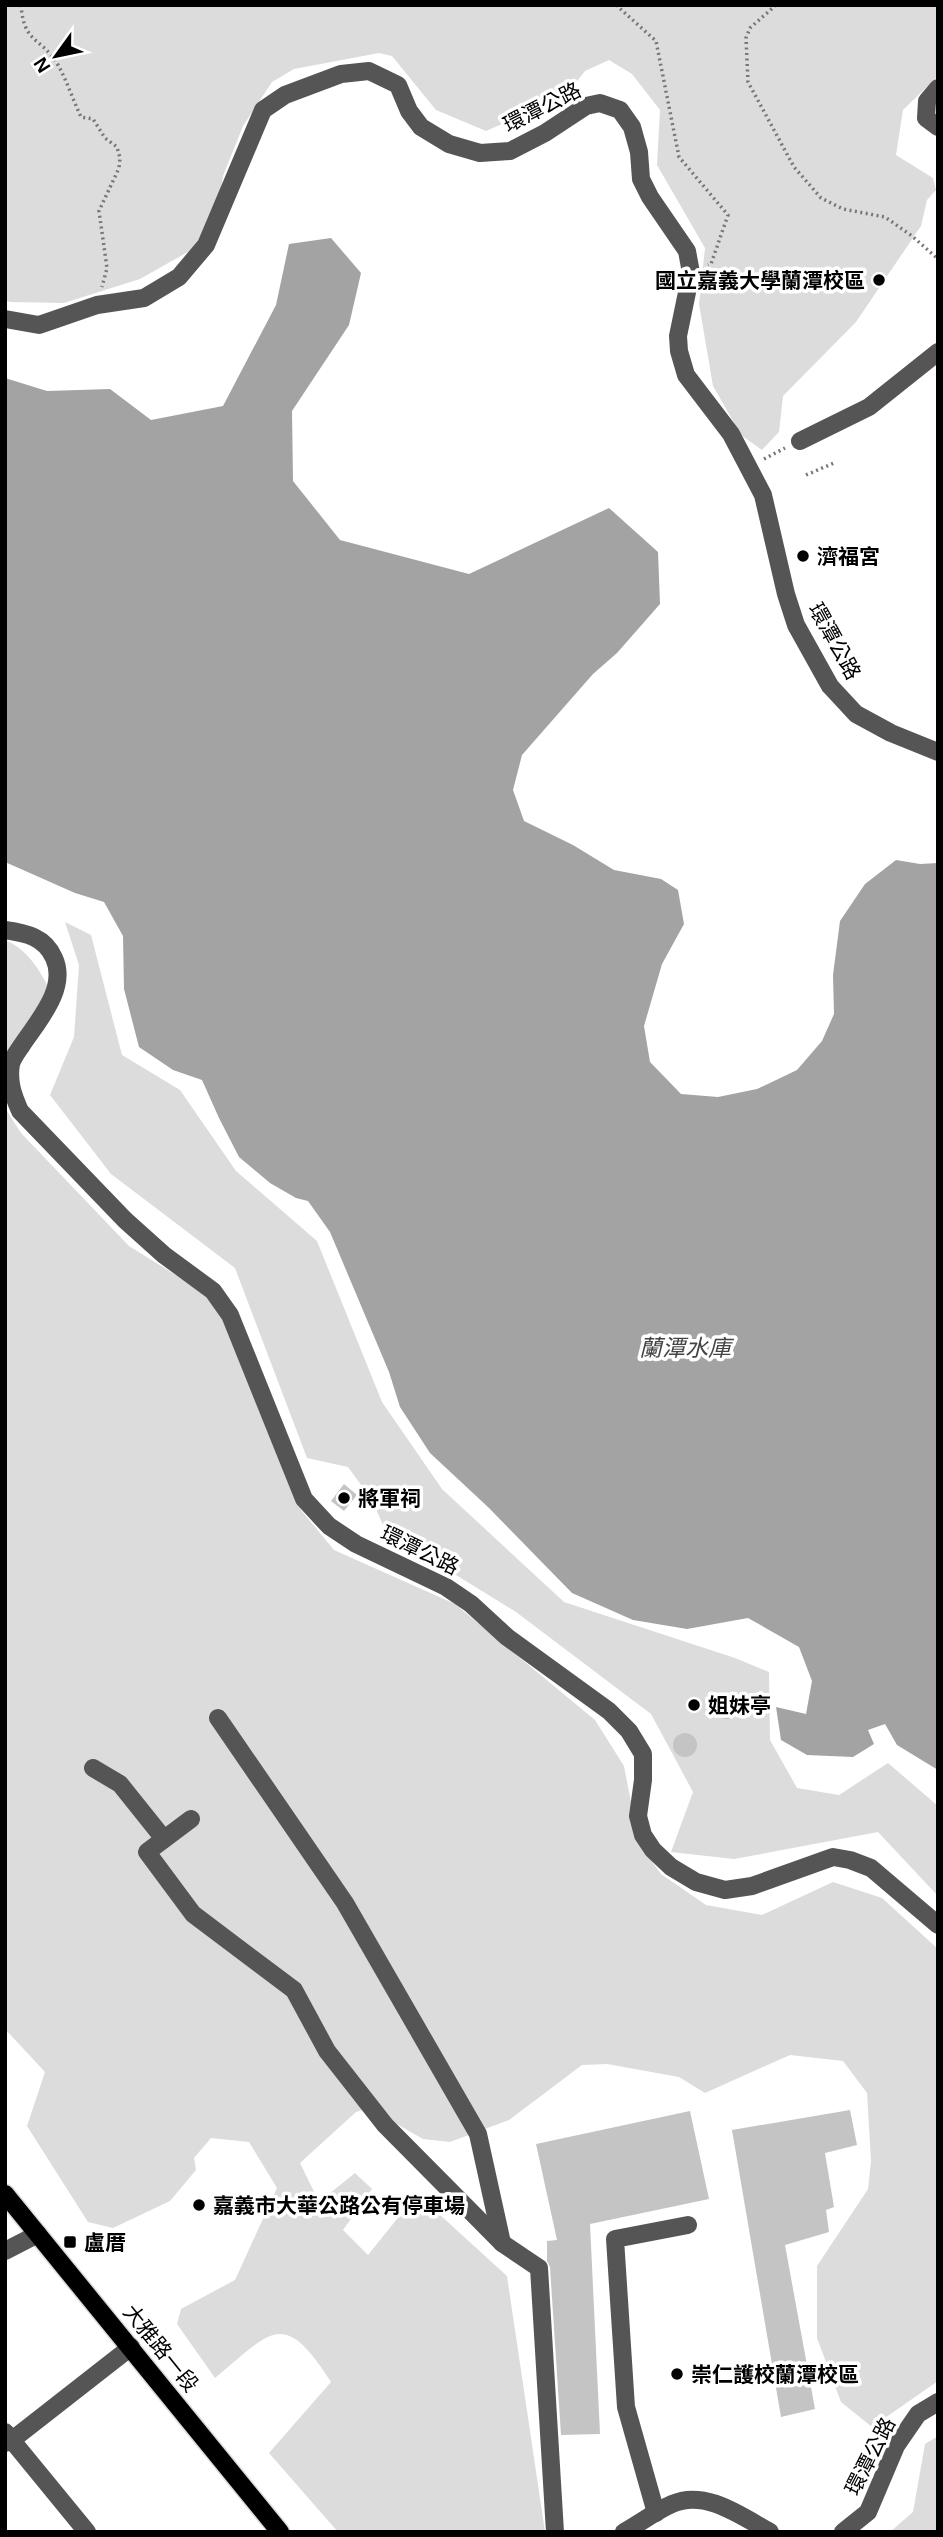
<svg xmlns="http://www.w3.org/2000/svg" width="943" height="2537" font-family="Helvetica,'Noto Sans TC',sans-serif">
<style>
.green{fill:#dcdcdc}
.water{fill:#a3a3a3}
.building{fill:#c4c4c4}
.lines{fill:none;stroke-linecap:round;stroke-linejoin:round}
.major-casing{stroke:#dbdbdb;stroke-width:21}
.path{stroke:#777;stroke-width:3.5;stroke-dasharray:2 3.5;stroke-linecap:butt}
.minor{stroke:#555;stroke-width:18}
.major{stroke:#000;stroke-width:18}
.poi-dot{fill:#000;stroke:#fff;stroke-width:2.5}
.labels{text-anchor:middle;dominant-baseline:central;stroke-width:7;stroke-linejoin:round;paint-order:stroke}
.street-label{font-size:21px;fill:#000;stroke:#fff}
.poi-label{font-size:21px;font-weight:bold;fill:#000;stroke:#fff;text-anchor:start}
.water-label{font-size:23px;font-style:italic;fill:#444;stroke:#fff}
</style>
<rect width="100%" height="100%" fill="#fff"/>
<g class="green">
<polygon points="5,5 938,5 938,76 903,110 896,155 933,178 936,190 927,200 921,226 856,322 783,396 779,432 762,450 741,435 713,386 699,304 705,248 657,165 660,110 632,74 609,60 585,71 560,103 539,116 511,120 486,131 436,110 392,56 379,53 294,69 272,82 243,126 223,176 216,218 193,249 140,279 64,303 10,302 5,300"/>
<polygon points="65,922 91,935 122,1055 180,1090 236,1171 317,1241 382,1402 442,1489 564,1602 735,1658 769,1672 770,1740 797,1788 839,1795 888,1763 938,1806 938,1896 878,1832 734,1859 671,1852 693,1792 651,1714 516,1612 386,1532 372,1500 348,1467 307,1458 235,1268 111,1174 50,1095 74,1037 79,965"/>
<path d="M5,940C27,949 40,970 50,991L5,1060Z"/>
<path d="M5,1096L7,1111L21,1133L129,1246L211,1297L245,1355L301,1510L334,1550L455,1604L595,1720L624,1766L639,1844L661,1874L706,1905L762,1915L833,1882L882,1898L938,1949V2381L872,2427L841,2402L817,2338V2266L868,2189L871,2161L867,2093L843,2061L790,2055L705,2093L679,2077L607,2064L582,2065L509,2120L450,2142L423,2139L369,2108L356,2112L300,2163L319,2202L355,2173L372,2189L343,2230L368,2255L417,2194L507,2276L545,2532H338L269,2453L331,2382C283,2307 272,2331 215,2378L177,2324L181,2309L235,2280L277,2188L249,2142L211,2138L194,2158L196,2170L170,2201L113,2228L88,2222L27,2126L45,2072L5,2029Z"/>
<polygon points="938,2436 938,2532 890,2532 913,2512 925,2444"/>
</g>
<polygon class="water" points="331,238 361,273 349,325 292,411 293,481 340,540 469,574 609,508 658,552 660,604 617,653 593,674 522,755 513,790 524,821 573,845 614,870 661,879 678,890 684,924 662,964 644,1026 650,1062 681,1094 718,1097 757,1089 797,1070 822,1041 834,1014 833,975 840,921 865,884 896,860 920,864 938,863 938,1770 897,1745 885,1724 868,1730 874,1744 853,1757 807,1755 781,1740 776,1707 806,1714 812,1681 799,1647 748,1618 687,1629 633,1620 572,1593 489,1508 430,1453 400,1407 389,1372 330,1232 308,1201 296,1198 270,1183 239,1157 219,1118 202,1080 173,1070 139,1047 124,989 123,936 104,902 75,893 5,862 5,378 47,391 110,389 151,420 223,406 276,305 289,244"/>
<g class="building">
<polygon points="344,1484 357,1495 344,1511 331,1501"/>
<circle cx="727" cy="1707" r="12"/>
<circle cx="685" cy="1745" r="12"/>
<polygon points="850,2110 857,2145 825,2153 834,2207 826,2210 829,2232 785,2245 815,2409 781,2417 732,2130"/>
<polygon points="690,2111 709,2199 590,2224 600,2434 561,2435 550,2267 547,2261 547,2241 557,2240 536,2144"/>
</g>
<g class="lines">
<g class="major-casing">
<polyline id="major" points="5,2194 280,2532"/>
</g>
<g class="path">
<path d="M21,5C24,45 41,36 58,65C67,81 73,100 81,117L93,119L105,138L117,147L120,158L119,168L99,211L107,268L102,287"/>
<polyline points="616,5 656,41 679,157 728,215 711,264 708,265"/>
<polyline points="776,5 750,28 746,38 748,82 794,167 821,198 843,209 885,217 912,236 938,259"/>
<polyline points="764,459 785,448"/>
<polyline points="806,475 834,463"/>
</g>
<g class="minor">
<polyline points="938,88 927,101 926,118 938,127"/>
<polyline points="5,319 39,325 97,305 144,298 179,277 206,245 263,110 285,95 341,74 369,71 398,85 409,111 421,127 449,144 480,153 510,151 545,133 586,106 600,103 620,110 632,127 639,152 641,179 650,197 687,251 691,273 678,336 679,351 686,375 731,434 763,495 786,594 796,625 830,686 856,714 891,733 938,752"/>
<polyline points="800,441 869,407 938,352"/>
<path d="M5,930C26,933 45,937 54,958C68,988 38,1021 22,1045C18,1051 13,1057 11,1064C8,1082 13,1095 20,1111L125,1220L164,1255L213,1291L230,1315L304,1499L329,1526L356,1544L446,1587L471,1604L507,1637L609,1711L629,1731L643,1754V1780L638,1816L643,1835L653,1850L671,1867L696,1882L725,1890L752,1886L833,1857L850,1860L871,1868L938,1925"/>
<polyline points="218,1718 345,1903 478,2134 502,2243 539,2268 555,2532"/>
<polyline points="93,1768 120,1784 164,1839"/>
<polyline points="191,1819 147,1852 193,1914 294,1990 327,2051 385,2125 502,2243"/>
<polyline points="5,2251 38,2234"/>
<polyline points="5,2432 87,2532"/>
<polyline points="5,2443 12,2440 131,2347"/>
<polyline points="656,2513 626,2407 615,2239 688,2225"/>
<path d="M624,2532C640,2523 656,2511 672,2504C705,2489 741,2516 770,2532"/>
<polyline points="843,2532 868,2512 896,2446 918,2414 938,2402"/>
</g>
<use href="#major" class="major"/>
</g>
<g class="poi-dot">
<circle cx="879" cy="280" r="7"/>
<circle cx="803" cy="556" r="7"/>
<circle cx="344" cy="1498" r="7"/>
<circle cx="694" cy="1705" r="7"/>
<circle cx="199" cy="2205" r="7"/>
<rect x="63" y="2235" width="14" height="14" rx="3.5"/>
<circle cx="677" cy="2374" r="7"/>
</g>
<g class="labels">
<g class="street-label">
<text transform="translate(542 107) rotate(-27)">環潭公路</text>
<text transform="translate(835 641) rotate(61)">環潭公路</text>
<text transform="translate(420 1550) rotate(26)">環潭公路</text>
<text transform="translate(161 2348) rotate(51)">大雅路一段</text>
<text transform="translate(870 2456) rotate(-63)">環潭公路</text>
</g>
<g class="poi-label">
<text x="865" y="280" text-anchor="end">國立嘉義大學蘭潭校區</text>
<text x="817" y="556">濟福宮</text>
<text x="358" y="1498">將軍祠</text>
<text x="708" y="1705">姐妹亭</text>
<text x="213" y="2205">嘉義市大華公路公有停車場</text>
<text x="84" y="2242">盧厝</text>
<text x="691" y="2374">崇仁護校蘭潭校區</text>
</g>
<g class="water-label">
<text x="685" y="1348">蘭潭水庫</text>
</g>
</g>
<rect width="943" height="2537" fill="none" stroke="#000000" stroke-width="14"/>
<g transform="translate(56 56) rotate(237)" stroke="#ffffff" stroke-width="5" paint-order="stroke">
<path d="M0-5L12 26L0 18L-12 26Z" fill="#000000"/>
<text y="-10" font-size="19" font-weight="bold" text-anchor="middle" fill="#000000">N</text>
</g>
</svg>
